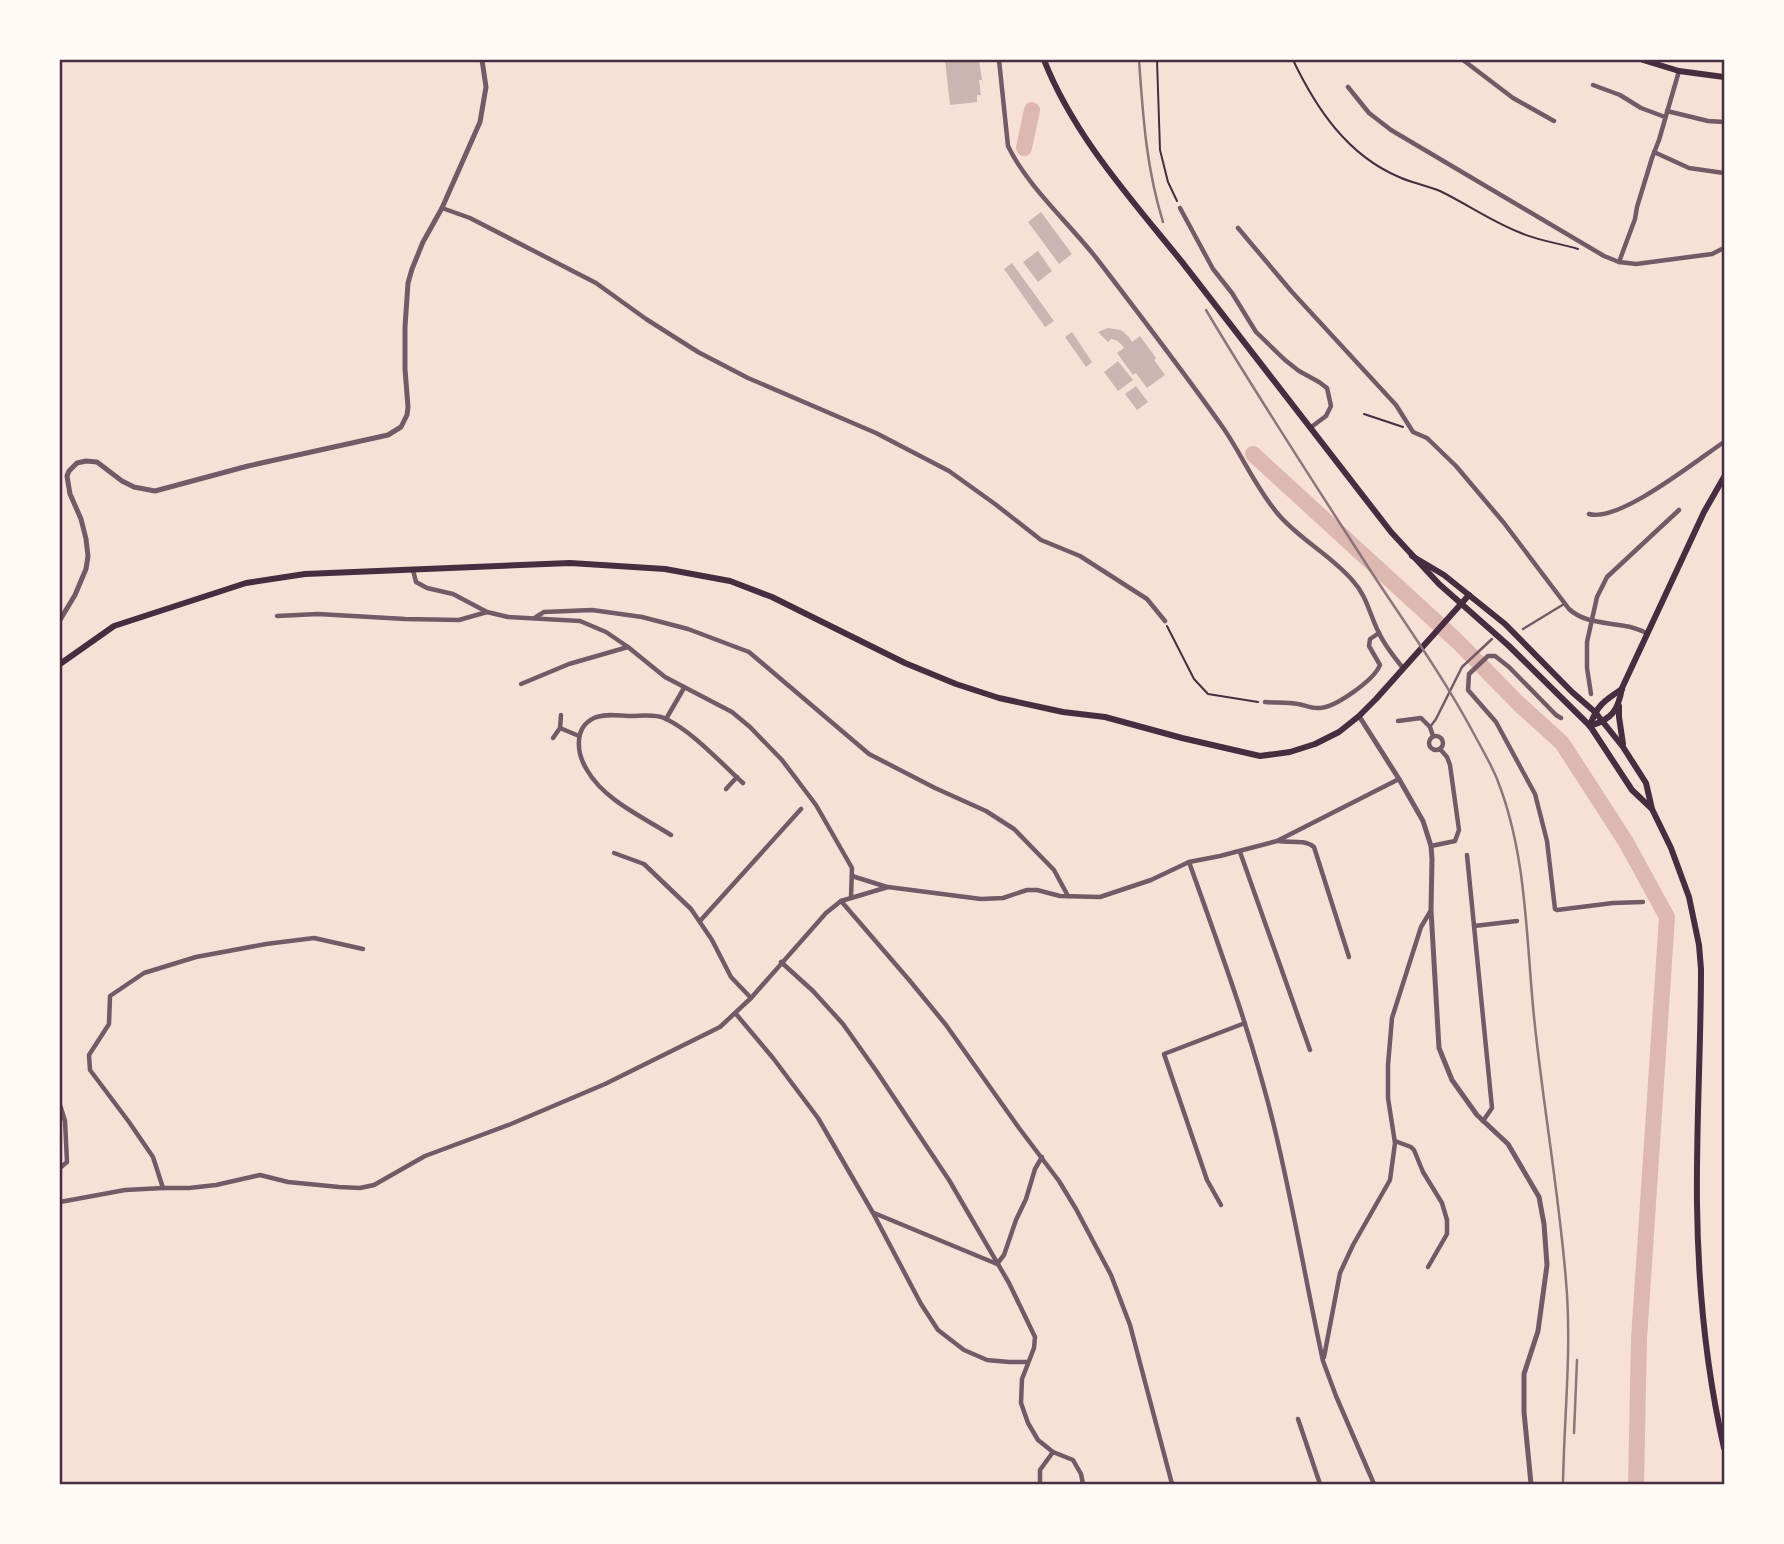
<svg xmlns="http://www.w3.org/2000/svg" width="1784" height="1544" font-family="'IBM Plex Serif',serif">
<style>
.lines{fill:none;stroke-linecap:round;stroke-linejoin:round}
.river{stroke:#dcb8b0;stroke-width:16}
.building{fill:#ccb4b1}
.path{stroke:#4a2c40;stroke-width:2}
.pedestrian{stroke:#755966;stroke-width:2.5}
.minor{stroke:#755966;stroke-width:4.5}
.tertiary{stroke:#755966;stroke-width:5}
.secondary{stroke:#4a2c40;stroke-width:6}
.primary{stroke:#4a2c40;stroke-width:6}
.rail{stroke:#8f747c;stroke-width:2.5}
.neatline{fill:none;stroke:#4a2c40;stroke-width:2.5}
</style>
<rect width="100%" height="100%" fill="#f7e1d7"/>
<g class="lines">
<g class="river">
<polyline points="1024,148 1032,110"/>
<polyline points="1253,454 1457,641 1519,704 1562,743 1626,842 1667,917 1639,1339 1636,1484"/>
</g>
</g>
<g class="building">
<polygon points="945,60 979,60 982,80 979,80 981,95 977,95 977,102 950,105"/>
<polygon points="1041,212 1072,254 1059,264 1028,222"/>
<polygon points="1038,251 1052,271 1038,282 1023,262"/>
<polygon points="1012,263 1054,321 1045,327 1004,269"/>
<polygon points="1108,328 1121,330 1129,337 1132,342 1140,336 1156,358 1154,360 1165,375 1147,388 1136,373 1133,375 1117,353 1124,348 1121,344 1116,340 1111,339 1108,342 1098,332"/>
<polygon points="1072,332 1092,362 1086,367 1065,337"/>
<polygon points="1118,361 1133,380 1118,391 1104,372"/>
<polygon points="1136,386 1148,402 1137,410 1125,394"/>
</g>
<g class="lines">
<g class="path">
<polyline points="1157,60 1160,150 1168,182 1177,201"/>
<path d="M1293,60C1316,108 1347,155 1399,177C1412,183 1426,185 1440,191C1467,204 1492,222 1521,233C1539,241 1559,243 1578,249"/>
<polyline points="1364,414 1403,427"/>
<polyline points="1167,626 1194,679 1208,694 1258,702"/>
</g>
<g class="pedestrian">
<polyline points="1523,629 1564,604"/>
<polyline points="1430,727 1436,719 1462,667 1492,639"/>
</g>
<g class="minor">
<path d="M999,60L1008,146C1027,186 1069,223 1097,259C1140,315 1183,371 1224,429C1243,457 1256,488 1278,514C1300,540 1331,555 1353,581C1367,596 1370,616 1379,633C1385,646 1394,657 1403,668"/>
<polyline points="1463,60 1513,98 1554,121"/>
<polyline points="1593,85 1620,95 1641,108 1665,117"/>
<polyline points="1348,87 1369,113 1391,130 1604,256 1619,262 1636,264 1712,254 1724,248"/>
<polyline points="1667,111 1708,121 1724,122"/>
<polyline points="1654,152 1689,168 1724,173"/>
<polyline points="442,208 470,218 596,283 646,319 698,352 748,378 876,433 949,471 995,504 1041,540 1080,556 1147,599 1165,621"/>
<polyline points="1180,208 1213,269 1232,293 1256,332 1285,360 1299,371 1319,382 1327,388 1331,406 1326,416 1310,428"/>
<path d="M1238,228L1292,292L1396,405L1413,432L1427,438L1456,466L1504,523L1569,609C1584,623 1605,622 1625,626C1633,627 1640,630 1647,633"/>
<polyline points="1619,262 1635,219 1637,207 1652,158 1659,140 1679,71"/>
<path d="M1589,514C1619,523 1697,460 1724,442"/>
<polyline points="413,570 416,582 427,588 453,594 487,612 508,617 580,621 606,632 628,647 665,677 732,712 750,727 782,760 816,805 852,868 851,898"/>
<polyline points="277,616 318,614 405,619 459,620 487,612"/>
<polyline points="536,617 544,612 592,610 642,617 688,629 749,652 869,754 935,788 986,811 1014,829 1054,870 1068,896"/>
<polyline points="521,684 569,664 628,647"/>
<polyline points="1591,694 1587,668 1587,642 1597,597 1607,577 1679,510"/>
<path d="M1265,702C1276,703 1287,702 1298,704C1305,705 1312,709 1319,708C1335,708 1374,680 1380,665L1369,646L1370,639L1379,633"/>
<polyline points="1561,718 1556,715 1509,667 1495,656 1488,656 1469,674 1468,690 1496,722 1535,794 1547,841 1555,909 1557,910 1613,903 1643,902"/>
<polyline points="666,719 684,688"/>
<polyline points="1398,721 1421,718 1430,727 1433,736"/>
<polyline points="560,728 579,736"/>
<circle cx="1436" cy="743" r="7"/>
<polyline points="553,738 560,728 561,715"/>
<polyline points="726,789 737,777"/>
<path d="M671,835C643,817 604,800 587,770C577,754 573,728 594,718C605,713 620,716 631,716C641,716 655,714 664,718C691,730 720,762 743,783"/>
<path d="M1278,841C1290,843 1304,839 1314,847L1349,957"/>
<polyline points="1431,846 1455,841 1459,830 1450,765 1447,757 1440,749"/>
<polyline points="1240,852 1310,1050"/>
<polyline points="614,853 644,864 691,909 712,940 731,977 751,998"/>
<polyline points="1467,855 1492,1108 1483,1121"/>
<path d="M1189,862C1220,949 1252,1036 1274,1126C1293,1204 1306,1283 1323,1361L1336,1396L1374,1484"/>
<polyline points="852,876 887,887"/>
<polyline points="841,901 910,981 946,1025 1019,1128 1059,1181 1076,1209 1111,1275 1130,1325 1172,1484"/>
<polyline points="700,921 801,809"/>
<polyline points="1474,926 1517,921"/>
<polyline points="781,962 813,991 843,1024 877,1072 949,1180 1009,1283 1035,1337 1034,1348 1022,1379 1021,1403 1028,1423 1038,1440 1053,1452 1073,1460 1081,1474 1083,1484"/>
<polyline points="736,1014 773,1058 818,1118 873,1213 921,1304 938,1330 964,1350 987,1360 1009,1362 1028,1362"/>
<polyline points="60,1105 65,1121 67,1162 60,1168"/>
<polyline points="1395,1141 1411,1147 1414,1150 1423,1172 1442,1203 1447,1220 1447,1234 1428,1267"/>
<polyline points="163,1188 153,1157 129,1122 90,1070 89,1055 109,1024 110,996 144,973 196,957 266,944 314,938 363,949"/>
<polyline points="60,1202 125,1190 163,1188 189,1188 216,1185 260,1175 288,1182 339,1187 360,1188 374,1185 425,1156 511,1124 605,1084 720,1027 751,998 826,913 841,901 888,887 981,899 1003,898 1027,890 1037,890 1060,896 1100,897 1151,880 1189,862 1220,856 1277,841 1399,779"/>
<polyline points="1221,1205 1207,1180 1164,1054 1245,1023"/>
<polyline points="874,1213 997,1264 1004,1255 1016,1220 1026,1199 1035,1169 1042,1157"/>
<polyline points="1324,1357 1340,1273 1353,1245 1390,1180 1395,1143 1388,1098 1388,1065 1392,1018 1421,927 1430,912"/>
<polyline points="1298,1419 1320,1484"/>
<polyline points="1040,1484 1040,1470 1053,1452"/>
</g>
<g class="tertiary">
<polyline points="60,620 75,595 86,569 88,556 86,539 81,519 70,494 67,476 69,471 77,463 86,461 97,462 122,481 134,487 155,491 248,466 388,435 401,427 407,415 408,407 405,369 405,327 408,283 412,269 423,242 442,208 480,122 486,87 482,60"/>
<polyline points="1359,716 1399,779 1423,821 1431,846 1432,859 1431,910 1439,1048 1452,1080 1477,1115 1508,1144 1539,1197 1544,1224 1547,1265 1538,1331 1524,1374 1524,1412 1531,1484"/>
</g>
<g class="secondary">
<polyline points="1643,60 1679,71 1724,77"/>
<polyline points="60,664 114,626 246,583 305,574 570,563 665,569 730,581 772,597 905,663 956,684 999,698 1063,712 1105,717 1182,738 1260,756 1290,752 1315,744 1339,732 1359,716 1376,699 1469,595"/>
</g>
<g class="primary">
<path d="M1044,60C1074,136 1131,199 1182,262L1391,532L1439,584L1509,646L1590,726L1632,790L1651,808"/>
<path d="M1412,556L1444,575L1505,624L1572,692L1595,712L1623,747L1646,783L1652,809L1671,848L1689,897L1699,945L1701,969C1701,1047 1696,1126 1697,1204C1698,1285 1706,1369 1724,1448"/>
<polyline points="1619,706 1619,717 1623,744"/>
<path d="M1590,726C1612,719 1618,711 1622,688L1704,512L1724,477"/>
<path d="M1590,726C1596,706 1605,700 1622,689"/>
</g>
<g class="rail">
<path d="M1139,60C1143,116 1146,167 1163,222"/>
<path d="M1206,310C1259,399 1316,486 1372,573C1407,626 1444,678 1474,734C1482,749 1491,764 1497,779C1527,854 1526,938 1534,1017C1543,1105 1559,1193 1566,1281C1572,1349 1564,1417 1563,1484"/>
<polyline points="1574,1433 1577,1360"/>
</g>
</g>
<rect width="1784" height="1544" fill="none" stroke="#fffaf5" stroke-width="122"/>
<rect x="61" y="61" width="1662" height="1422" class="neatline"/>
</svg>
